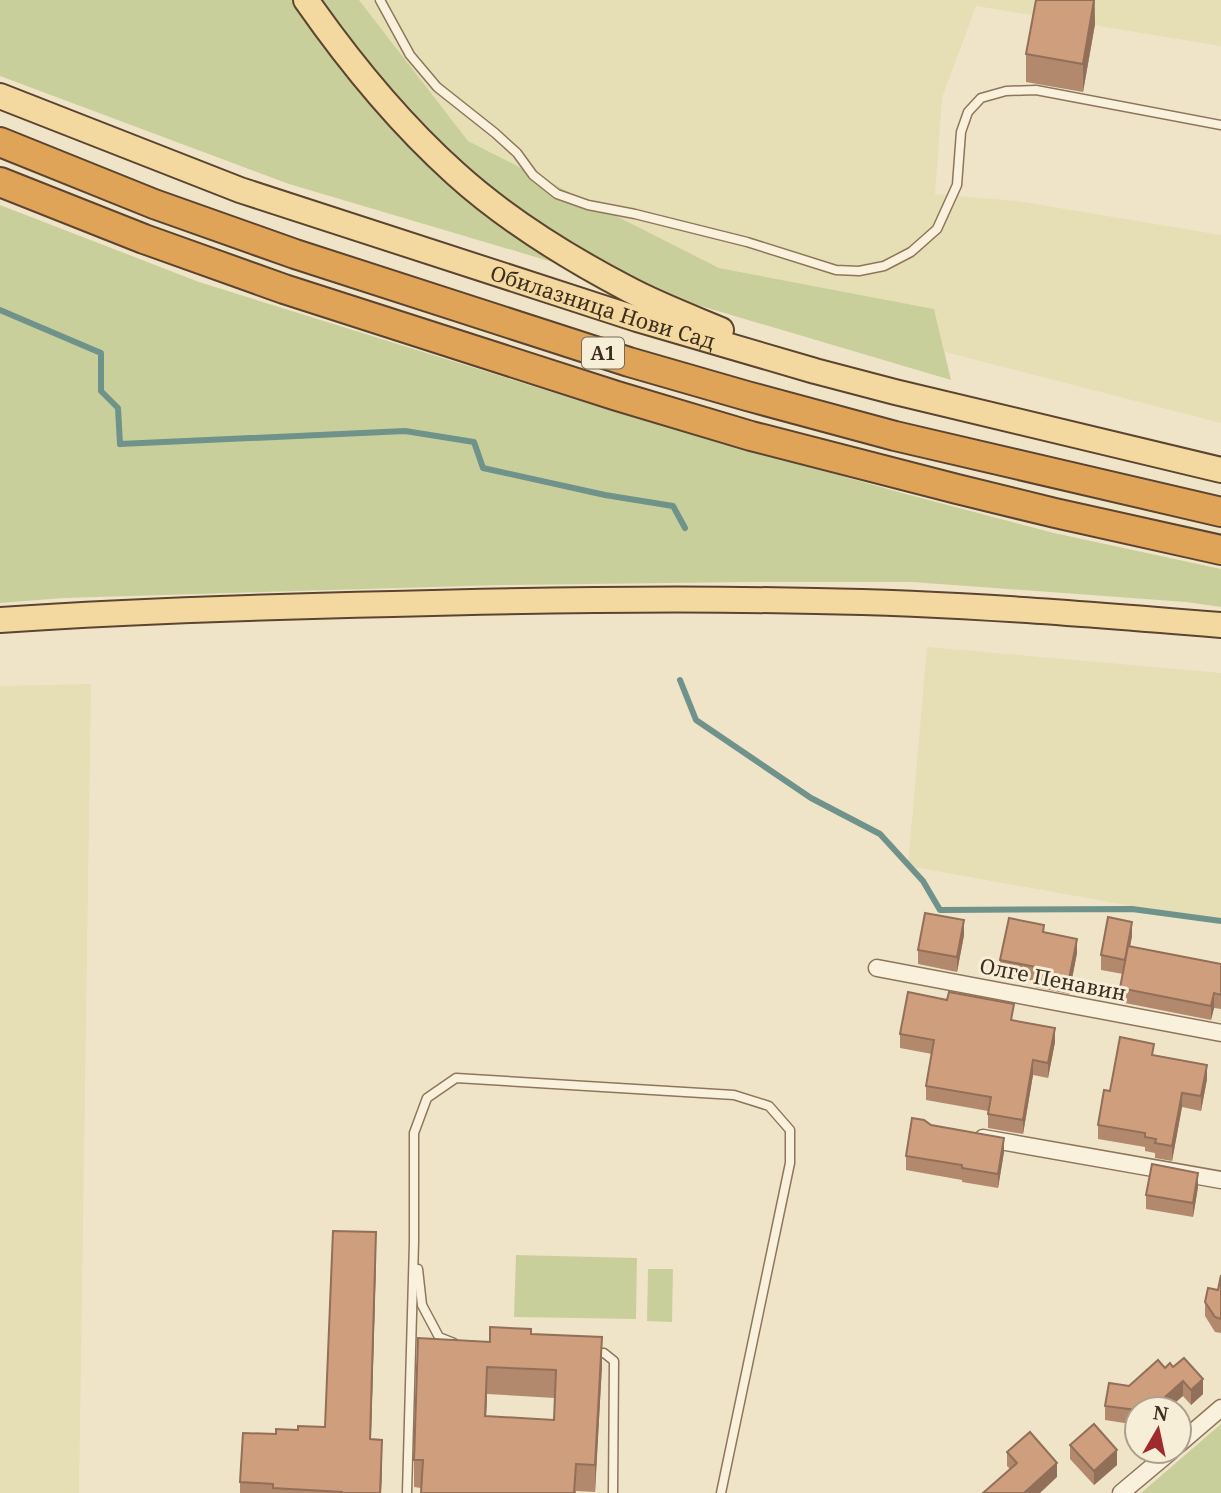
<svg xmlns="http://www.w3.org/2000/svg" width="1221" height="1493" font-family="'Noto Serif',serif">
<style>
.farmland{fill:#e6deb5}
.green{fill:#c9cf9b}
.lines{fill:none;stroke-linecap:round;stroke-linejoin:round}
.stream{stroke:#6f938a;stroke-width:6}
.lane-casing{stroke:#8d765c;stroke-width:11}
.street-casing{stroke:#8d765c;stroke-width:19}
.primary-casing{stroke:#5b4430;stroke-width:28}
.highway-casing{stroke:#5b4430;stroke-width:32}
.lane{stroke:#faf1dc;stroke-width:8}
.street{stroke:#faf1dc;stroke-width:16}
.primary{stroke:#f3d9a0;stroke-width:24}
.highway{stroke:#e0a458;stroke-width:28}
.wall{fill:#b2896c;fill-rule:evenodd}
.shaded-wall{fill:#916f58}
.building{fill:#cf9f7d;stroke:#916f58;stroke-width:2;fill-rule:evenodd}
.labels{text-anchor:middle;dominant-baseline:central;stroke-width:6;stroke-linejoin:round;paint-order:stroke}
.shield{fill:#f7eed8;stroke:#756857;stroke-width:2}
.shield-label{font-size:19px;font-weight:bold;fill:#3d2e20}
.street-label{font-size:21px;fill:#3d2e20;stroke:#f7eed8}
</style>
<rect width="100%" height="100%" fill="#f0e4c8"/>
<g class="farmland">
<polygon points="359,0 1221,0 1221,46 976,6 942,98 935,194 1017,201 1221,235 1221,423 945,352 934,309 719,268 468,141"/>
<polygon points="927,647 1221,673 1221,922 908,866"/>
<polygon points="91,684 79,1493 0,1493 0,686"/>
</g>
<g class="green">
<polygon points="0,0 359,0 468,141 719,268 934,309 951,380 289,184 0,76"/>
<polygon points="0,205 199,282 619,413 902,493 1054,533 1221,569 1221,607 1186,602 912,582 751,582 502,585 64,598 0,603"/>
<polygon points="516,1255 637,1258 636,1319 514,1317"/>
<polygon points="648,1269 673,1269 672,1322 647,1321"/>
<polygon points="1221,1424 1221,1493 1141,1493"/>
</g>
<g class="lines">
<g class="stream">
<polyline points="0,310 101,353 101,391 118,408 120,444 405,431 474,442 483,468 605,495 673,506 685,528"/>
<polyline points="680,680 696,720 811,798 880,834 923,881 940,910 1132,909 1221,921"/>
</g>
<g class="lane-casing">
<g id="lane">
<polyline points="380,0 410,55 437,87 495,133 517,153 533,175 557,194 588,205 635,214 747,242 836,270 859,271 884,266 911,252 937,229 957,185 961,132 968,112 981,98 1006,91 1036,90 1221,125"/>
<polyline points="418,1269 422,1305 439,1337 454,1343"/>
<polyline points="592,1353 604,1353 614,1361 613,1493"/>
<polyline points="407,1493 414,1242 414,1133 427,1098 456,1078 734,1095 769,1106 790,1130 790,1163 721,1493"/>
</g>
</g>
<g class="street-casing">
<g id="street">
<polyline points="877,968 1221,1033"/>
<polyline points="983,1138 1221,1180"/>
<polyline points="1179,1444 1221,1408"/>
<polyline points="1121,1493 1171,1451"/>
</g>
</g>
<g class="primary-casing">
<g id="primary">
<path d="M306,0C350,63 398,122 456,174C507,220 567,257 628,289C658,305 690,317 721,330"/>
<path id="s1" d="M0,96L240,190L637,319L815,371L895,392L1221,470"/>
<path d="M0,620C131,611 262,607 393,604C534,600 675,598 816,601C951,603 1086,614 1221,625"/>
</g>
</g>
<g class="highway-casing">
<g id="highway">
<polyline points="0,142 154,204 295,254 629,362 747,396 895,436 1221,512"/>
<polyline points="0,182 144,239 284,289 617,396 751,436 957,489 1055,513 1221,550"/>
</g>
</g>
<use href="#lane" class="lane"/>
<use href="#street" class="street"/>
<use href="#primary" class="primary"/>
<use href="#highway" class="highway"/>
</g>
<g class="wall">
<polygon points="1095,0 1095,24 1083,92 1026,82 1026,54"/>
<polygon points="1044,932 1077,953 1069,994 1035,987 1035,981 1000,974 1000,960"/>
<polygon points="964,935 957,972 918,964 918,950"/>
<polygon points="1132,936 1130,946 1221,964 1221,1009 1214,1008 1211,1020 1120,1002 1120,988 1123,974 1101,970 1101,955"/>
<polygon points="1014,1020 1055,1042 1048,1078 1033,1075 1023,1134 988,1128 988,1111 926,1100 926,1086 932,1054 900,1048 900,1034"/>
<polygon points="1154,1055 1207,1079 1201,1111 1182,1107 1172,1161 1155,1158 1155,1153 1145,1151 1145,1147 1098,1139 1098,1125 1110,1091"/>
<polygon points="931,1125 1004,1152 998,1188 962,1182 962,1180 906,1170 906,1156"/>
<polygon points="1198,1187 1193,1217 1146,1209 1146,1195"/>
<polygon points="376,1260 371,1439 382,1467 381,1493 240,1493 240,1482 276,1434 325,1427"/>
<polygon points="1221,1275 1221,1333 1215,1332 1205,1316 1205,1302 1218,1290"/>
<path d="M531,1334L602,1365L595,1492L576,1491V1493H421V1488L414,1487V1460L490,1342ZM487,1394L555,1398L554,1420L486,1416Z"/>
<polygon points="1173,1367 1203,1394 1191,1405 1183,1396 1137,1409 1137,1425 1105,1420 1105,1406 1129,1386 1165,1368"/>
<polygon points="1070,1445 1117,1465 1094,1485 1070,1459"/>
<polygon points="1007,1452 1057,1477 1010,1469 1007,1466"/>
</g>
<g class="shaded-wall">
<polygon points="1094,0 1095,24 1083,92 1083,64"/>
<polygon points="964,920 964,935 957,972 957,957"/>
<polygon points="1132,922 1132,936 1125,974 1125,960"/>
<polygon points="1077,939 1077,953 1069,994 1069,979"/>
<polygon points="1214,993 1214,1008 1211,1020 1211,1006"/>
<polygon points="1055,1028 1055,1042 1048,1078 1048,1063"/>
<polygon points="1033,1060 1033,1075 1023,1134 1023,1120"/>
<polygon points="1207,1065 1207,1079 1201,1111 1201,1096"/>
<polygon points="1182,1093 1182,1107 1172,1161 1172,1146"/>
<polygon points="1004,1138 1004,1152 998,1188 998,1174"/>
<polygon points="1198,1173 1198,1187 1193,1217 1193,1203"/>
<polygon points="376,1232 376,1260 370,1467 370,1439"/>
<polygon points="602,1337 602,1365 595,1492 595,1465"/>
<polygon points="487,1367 487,1394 485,1443 485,1416"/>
<polygon points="1203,1379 1203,1394 1191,1405 1191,1390"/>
<polygon points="1183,1381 1183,1396 1168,1409 1163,1409 1165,1397"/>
<polygon points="382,1440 382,1467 381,1493 380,1493"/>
<polygon points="1117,1450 1117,1465 1094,1485 1094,1471"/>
<polygon points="1057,1463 1057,1477 1040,1493 1024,1493"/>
</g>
<g class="building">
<polygon points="1036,0 1094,0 1083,64 1026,54"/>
<polygon points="925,913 964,920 957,957 918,950"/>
<polygon points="1108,917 1132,922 1125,960 1101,955"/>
<polygon points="1009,918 1044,925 1043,932 1077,939 1069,979 1035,973 1036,967 1000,960"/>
<polygon points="1128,946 1221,964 1221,995 1214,993 1211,1006 1120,988"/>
<polygon points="908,992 947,1000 949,992 1014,1004 1011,1020 1055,1028 1048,1063 1033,1060 1023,1120 988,1114 991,1097 926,1086 934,1040 900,1034"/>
<polygon points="1120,1037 1154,1044 1152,1055 1207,1065 1201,1096 1182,1093 1172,1146 1155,1143 1156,1139 1145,1137 1145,1133 1098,1125 1104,1090 1110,1091"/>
<polygon points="912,1118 924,1120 931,1125 1004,1138 998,1174 962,1168 962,1165 906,1156"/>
<polygon points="1152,1164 1198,1173 1193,1203 1146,1195"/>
<polygon points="333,1231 376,1232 370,1439 382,1440 380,1493 342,1493 342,1492 273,1488 273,1484 240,1482 243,1433 276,1434 276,1429 298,1430 298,1426 325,1427"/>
<polygon points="1221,1275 1221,1319 1215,1317 1205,1302 1208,1288 1218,1290"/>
<path d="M490,1327L531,1329V1334L602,1337L595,1465L576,1464L574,1493H421L423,1460H414L418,1338L490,1342ZM487,1367L556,1370L554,1420L485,1416Z"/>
<polygon points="1184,1358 1203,1379 1191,1390 1183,1381 1165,1397 1163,1409 1137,1409 1137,1410 1105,1406 1109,1383 1129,1386 1158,1360 1165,1368 1170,1363 1173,1367"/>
<polygon points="1094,1424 1117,1450 1094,1471 1070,1445"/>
<polygon points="1030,1432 1057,1463 1024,1493 983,1493 1017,1463 1007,1452"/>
</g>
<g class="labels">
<rect class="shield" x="582" y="337.5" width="42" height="31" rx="5"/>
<g class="shield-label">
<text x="603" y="353">A1</text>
</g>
<g class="street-label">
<text stroke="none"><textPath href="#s1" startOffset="639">Обилазница Нови Сад</textPath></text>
<text transform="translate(1053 979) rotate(11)">Олге Пенавин</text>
</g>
</g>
<g transform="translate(1158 1430) rotate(9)"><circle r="33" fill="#f7eed8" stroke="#ada18e" stroke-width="2"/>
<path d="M0-5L12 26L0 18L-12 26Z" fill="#9e2a2b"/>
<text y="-10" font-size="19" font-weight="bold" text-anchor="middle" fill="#3d2e20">N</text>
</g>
</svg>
